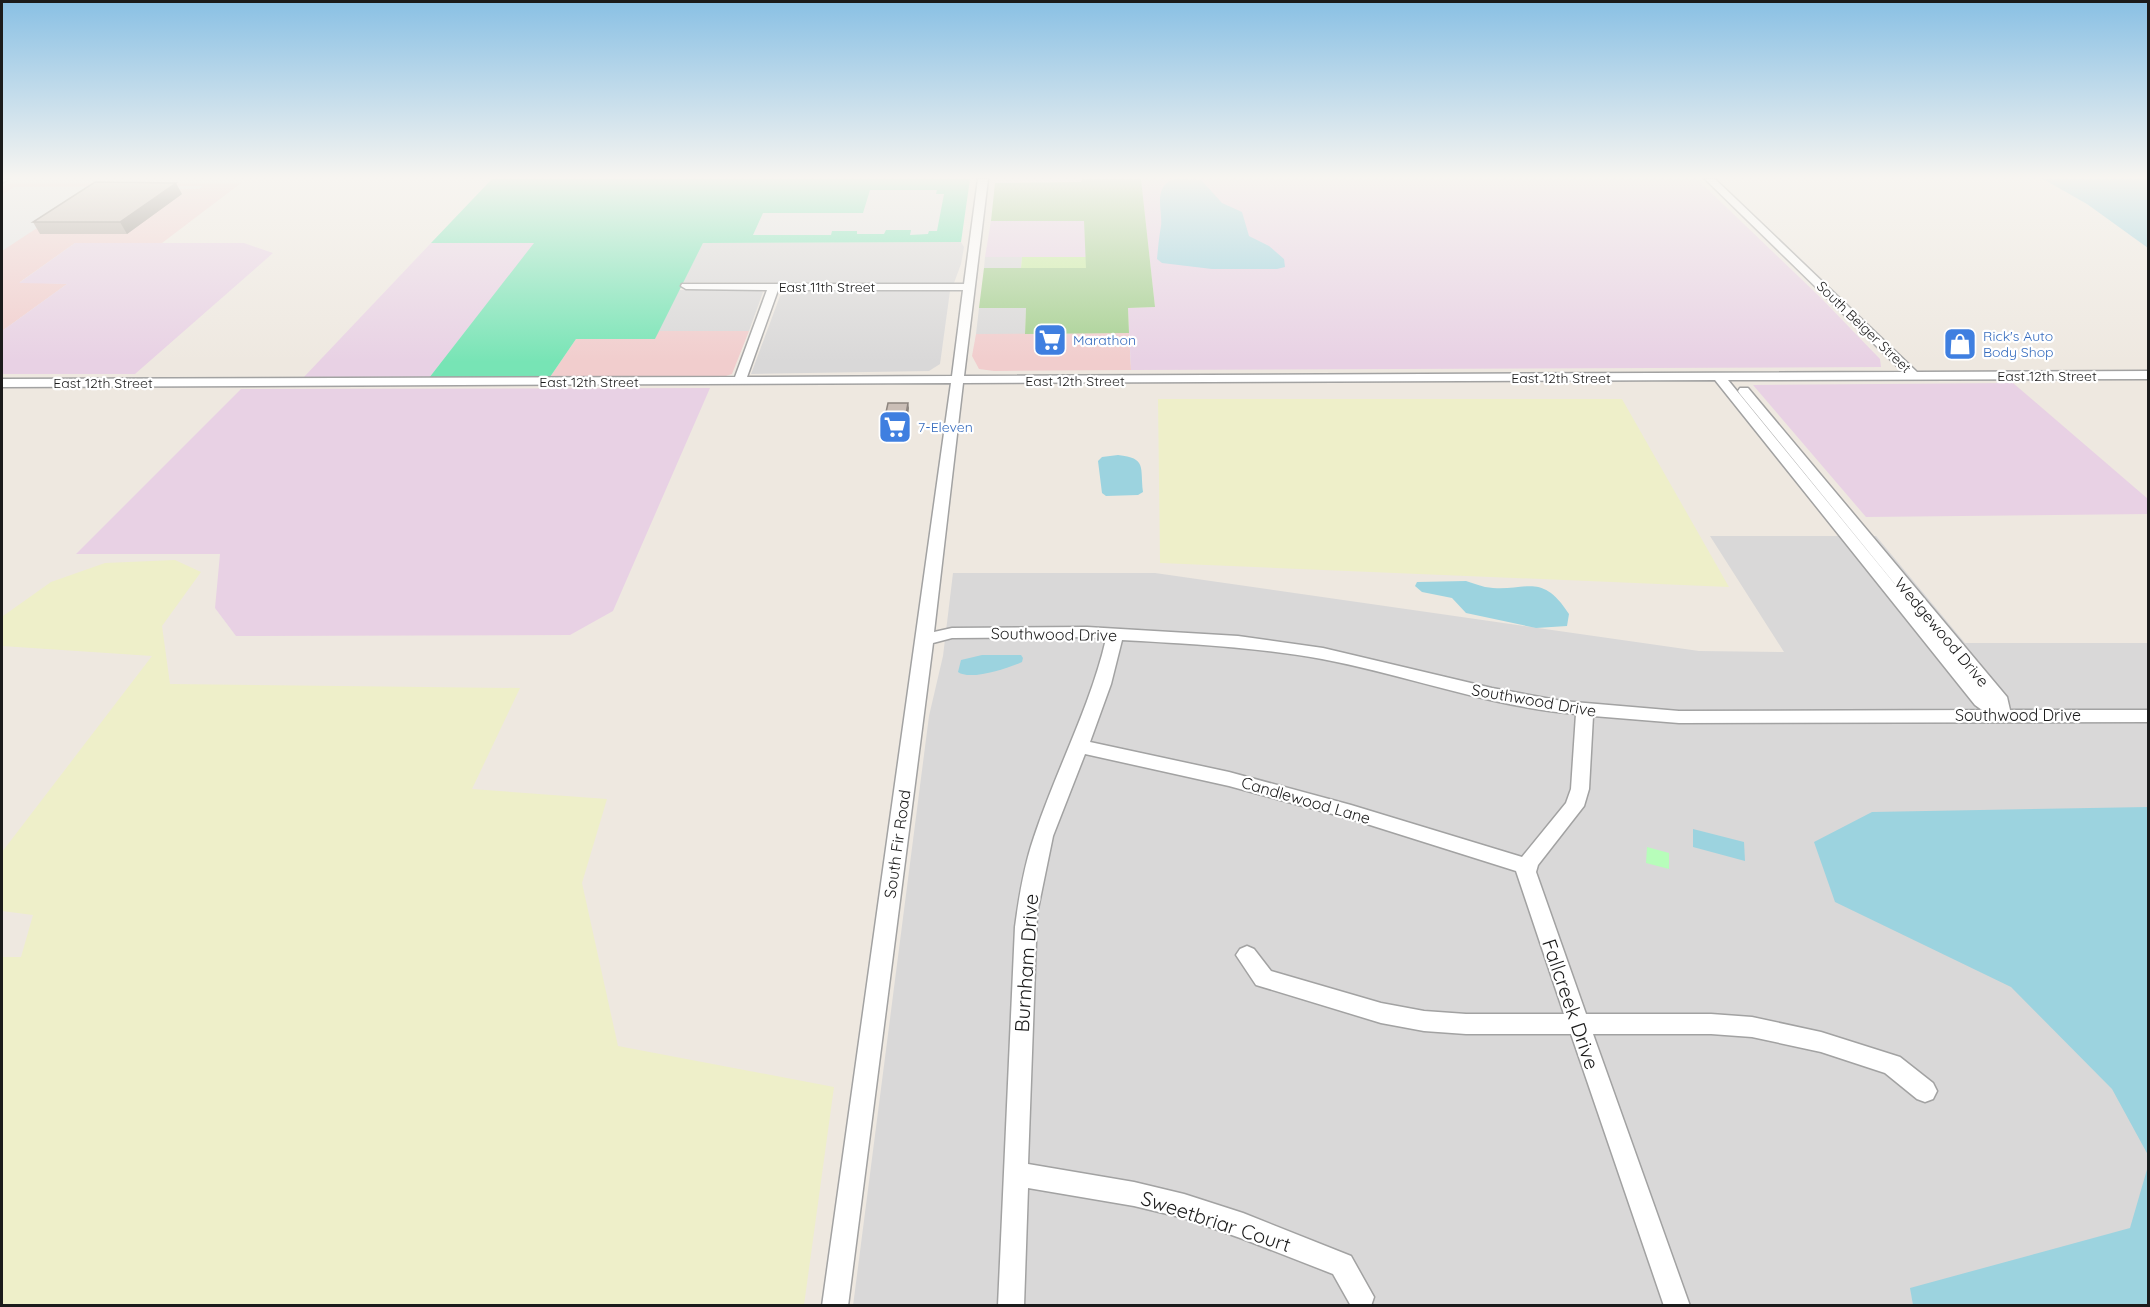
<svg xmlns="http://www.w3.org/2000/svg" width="2150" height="1307" font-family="Quicksand,sans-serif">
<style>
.residential{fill:#d9d8d8}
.commercial{fill:#f1cdcd}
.industrial{fill:#e8d1e4}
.farmland{fill:#eeefc9}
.grass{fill:#c9eda1}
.forest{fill:#a6d091}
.park{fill:#b7fdba}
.pitch{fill:#77e4b5}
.parking{fill:#e3e3e3}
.water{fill:#9cd3df}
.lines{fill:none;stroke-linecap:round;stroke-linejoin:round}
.minor-casing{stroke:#a2a2a2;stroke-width:3}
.minor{fill:#fff;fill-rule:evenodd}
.wall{fill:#aea39d}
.shaded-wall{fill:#8d857f}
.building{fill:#cabeb6;stroke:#8d857f;stroke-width:1.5}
.labels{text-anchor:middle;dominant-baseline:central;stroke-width:4.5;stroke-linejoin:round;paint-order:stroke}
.far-street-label{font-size:14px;fill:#1b1b1b;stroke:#fff}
.far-shop-label{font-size:14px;fill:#366cbe;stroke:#fff;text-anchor:start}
.street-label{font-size:16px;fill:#1b1b1b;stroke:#fff}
.near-street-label{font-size:20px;fill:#1b1b1b;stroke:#fff}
</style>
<rect width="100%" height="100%" fill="#eee8e0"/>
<g class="residential">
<polygon points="961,242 964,247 961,264 954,283 683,282 703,243"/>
<polygon points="985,257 1022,257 1021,268 984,268"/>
<polygon points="679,290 759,291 763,292 749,331 658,331"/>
<polygon points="793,290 950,291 940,364 929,371 751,374 780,296"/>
<polygon points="979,308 1026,308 1025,334 976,334"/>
<polygon points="1710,536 1876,536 1965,643 2148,643 2148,1305 853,1306 929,716 943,656 953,573 1155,573 1699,651 1784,652"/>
</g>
<g class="commercial">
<polygon points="8,183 241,183 162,243 75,243 20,282 67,284 2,331 2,187"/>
<polygon points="658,331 749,331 732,374 726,376 550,377 576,339 655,339"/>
<polygon points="1129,333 1131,370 994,371 979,369 972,356 976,334"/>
</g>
<g class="industrial">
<polygon points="1141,179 1697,179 1822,299 1880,359 1881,367 1131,370 1128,308 1155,307"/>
<polygon points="1084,220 1086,257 985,257 991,221"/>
<polygon points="75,243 244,243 273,253 135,374 2,374 2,331 67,284 19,283"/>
<polygon points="431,243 535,243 429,378 303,378"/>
<polygon points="2013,383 2148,499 2148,514 1866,517 1753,385"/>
<polygon points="710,388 613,611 570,635 236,636 215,608 220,554 76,554 241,389"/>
</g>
<g class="farmland">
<polygon points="1158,399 1622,399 1729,587 1160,563"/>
<polygon points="175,560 201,572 162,626 170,684 520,688 472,789 607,799 582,883 618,1046 834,1087 804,1305 2,1305 2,957 21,957 33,915 2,911 2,852 152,656 2,646 3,616 51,582 105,563"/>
</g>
<polygon class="grass" points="1022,257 1086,257 1087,268 1021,268"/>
<polygon class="forest" points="1082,179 1141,179 1155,307 1128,308 1129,333 1025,334 1026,308 979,308 984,268 1086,268 1084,221 991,221 995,183 1081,182"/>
<polygon class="park" points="1647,847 1669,853 1669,869 1646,863"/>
<polygon class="pitch" points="492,179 970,179 961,242 703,243 655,339 576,339 550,377 429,378 534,243 431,243"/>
<g class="parking">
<polygon points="203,186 199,189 95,190 2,251 2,195 14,187"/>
<polygon points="870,190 937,190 936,194 944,194 937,231 929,231 928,234 910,235 911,230 886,230 884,234 857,234 857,231 832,231 831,235 753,235 763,213 863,213"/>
</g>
<g class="water">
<path d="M1174,179L1201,180L1222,203L1242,212L1249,236L1269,246L1284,259L1285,267L1277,269H1212L1162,263L1157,259C1158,248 1159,237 1161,226C1163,210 1152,187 1174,179Z"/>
<polygon points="2043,179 2148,179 2148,248 2087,204"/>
<path d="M1118,455C1147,458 1140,467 1143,492L1138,495L1106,496L1102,493L1098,461L1102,457Z"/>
<path d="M1466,581C1472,583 1478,585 1485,587C1524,594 1540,569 1569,614L1567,626L1536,628L1466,613L1452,598L1422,592L1415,586L1417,582Z"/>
<path d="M982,655H1021L1023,658L1022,662C1008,668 970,681 958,672L961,660Z"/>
<polygon points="2148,807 2148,1155 2112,1089 2011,987 1835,902 1814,842 1872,812"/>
<polygon points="1693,829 1744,842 1745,861 1693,847"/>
<polygon points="2148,1166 2148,1305 1913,1305 1910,1288 2130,1228"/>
</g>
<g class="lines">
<g class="minor-casing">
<g id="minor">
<polygon points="2,179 7,179 7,180 2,183"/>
<path d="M978,179H988L964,376L1903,372L1705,179H1715L1917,372L2148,371V379L1728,380L1987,697L1740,394L1738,391L1740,388H1748L2007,697L2010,710H2148V722L1679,723L1593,716L1589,789L1584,806L1538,865L1536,872L1586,1014H1711L1752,1017L1821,1032L1900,1057L1933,1083L1937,1091L1933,1099L1925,1102L1917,1099L1885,1073L1821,1052L1752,1037L1711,1034H1593L1690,1306H1664L1571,1034H1466L1424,1031L1381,1023L1256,985L1236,955L1240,949L1247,946L1254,949L1271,971L1381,1003L1424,1011L1466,1014H1564L1516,871L1351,819L1229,786L1085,754L1053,836L1037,914L1028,1164L1134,1182L1184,1194L1243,1213L1351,1256L1374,1297L1371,1306H1351L1333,1274L1243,1239L1184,1218L1134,1206L1028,1188L1024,1306H998L1015,927C1019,897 1024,866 1034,837C1056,770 1090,708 1106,639L1087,637L952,638L933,643L848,1306H822L951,383L2,387V379L735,377L767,290L686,289L681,286L682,284H964ZM778,290H963L952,376L747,377ZM1715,380L1975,705L1982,710L1679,711L1562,701L1492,688L1323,648L1238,636L1087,627L952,628L934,632L963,383ZM1122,640C1189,644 1255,647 1322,659C1407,675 1490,707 1576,714L1571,789L1566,803L1522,857L1351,805L1229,772L1090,742L1111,684Z"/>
</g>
</g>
<use href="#minor" class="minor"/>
</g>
<g class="wall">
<polygon points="182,194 127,234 40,234 33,222"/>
<polygon points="909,408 905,431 884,431 883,426"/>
</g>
<g class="shaded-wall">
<polygon points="176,183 182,194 127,234 120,222"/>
<polygon points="908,403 909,408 905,431 904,426"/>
</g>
<g class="building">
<polygon points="95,182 176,183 120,222 33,222"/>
<polygon points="888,403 908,403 904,426 883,426"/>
</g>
<linearGradient id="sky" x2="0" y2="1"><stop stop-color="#89c0e4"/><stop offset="0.49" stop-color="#f7f5f1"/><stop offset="1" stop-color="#f7f5f1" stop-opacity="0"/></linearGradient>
<rect width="2150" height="362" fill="url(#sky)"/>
<defs>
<g id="supermarket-square" transform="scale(1.725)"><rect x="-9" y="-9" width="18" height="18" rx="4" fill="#3f7fe0" stroke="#fff"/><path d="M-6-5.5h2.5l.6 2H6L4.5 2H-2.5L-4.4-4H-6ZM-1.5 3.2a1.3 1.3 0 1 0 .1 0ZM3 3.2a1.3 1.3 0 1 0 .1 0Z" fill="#fff"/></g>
<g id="shop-square" transform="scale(1.725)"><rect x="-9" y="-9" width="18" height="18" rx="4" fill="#3f7fe0" stroke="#fff"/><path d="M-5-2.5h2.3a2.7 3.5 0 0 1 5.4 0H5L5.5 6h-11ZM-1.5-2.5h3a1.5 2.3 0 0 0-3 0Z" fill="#fff"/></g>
</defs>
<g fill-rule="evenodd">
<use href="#supermarket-square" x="1050" y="340"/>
<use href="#shop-square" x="1960" y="344"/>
<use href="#supermarket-square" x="895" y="427"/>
</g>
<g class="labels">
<g class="far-street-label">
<text x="827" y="287">East 11th Street</text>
<text transform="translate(1864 327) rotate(44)">South Beiger Street</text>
<text x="2047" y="376">East 12th Street</text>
<text x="1561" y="378">East 12th Street</text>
<text x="1075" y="381">East 12th Street</text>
<text x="589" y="382">East 12th Street</text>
<text x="103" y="383">East 12th Street</text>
</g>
<g class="far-shop-label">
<text x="1983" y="336">Rick's Auto<tspan x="1983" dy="16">Body Shop</tspan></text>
<text x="1073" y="340">Marathon</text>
<text x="918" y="427">7-Eleven</text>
</g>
<g class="street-label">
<text transform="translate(1942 632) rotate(50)">Wedgewood Drive</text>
<text transform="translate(1054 634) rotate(1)">Southwood Drive</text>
<text transform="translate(1534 700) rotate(10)">Southwood Drive</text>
<text x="2018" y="715">Southwood Drive</text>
<text transform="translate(1306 800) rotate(16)">Candlewood Lane</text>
<text transform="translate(897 844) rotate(-82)">South Fir Road</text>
</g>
<g class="near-street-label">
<text transform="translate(1026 963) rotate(-86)">Burnham Drive</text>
<text transform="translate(1571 1004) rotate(71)">Fallcreek Drive</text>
<text transform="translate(1216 1221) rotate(18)">Sweetbriar Court</text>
</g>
</g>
<rect width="2150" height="1307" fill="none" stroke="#1b1b1b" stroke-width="6"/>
</svg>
